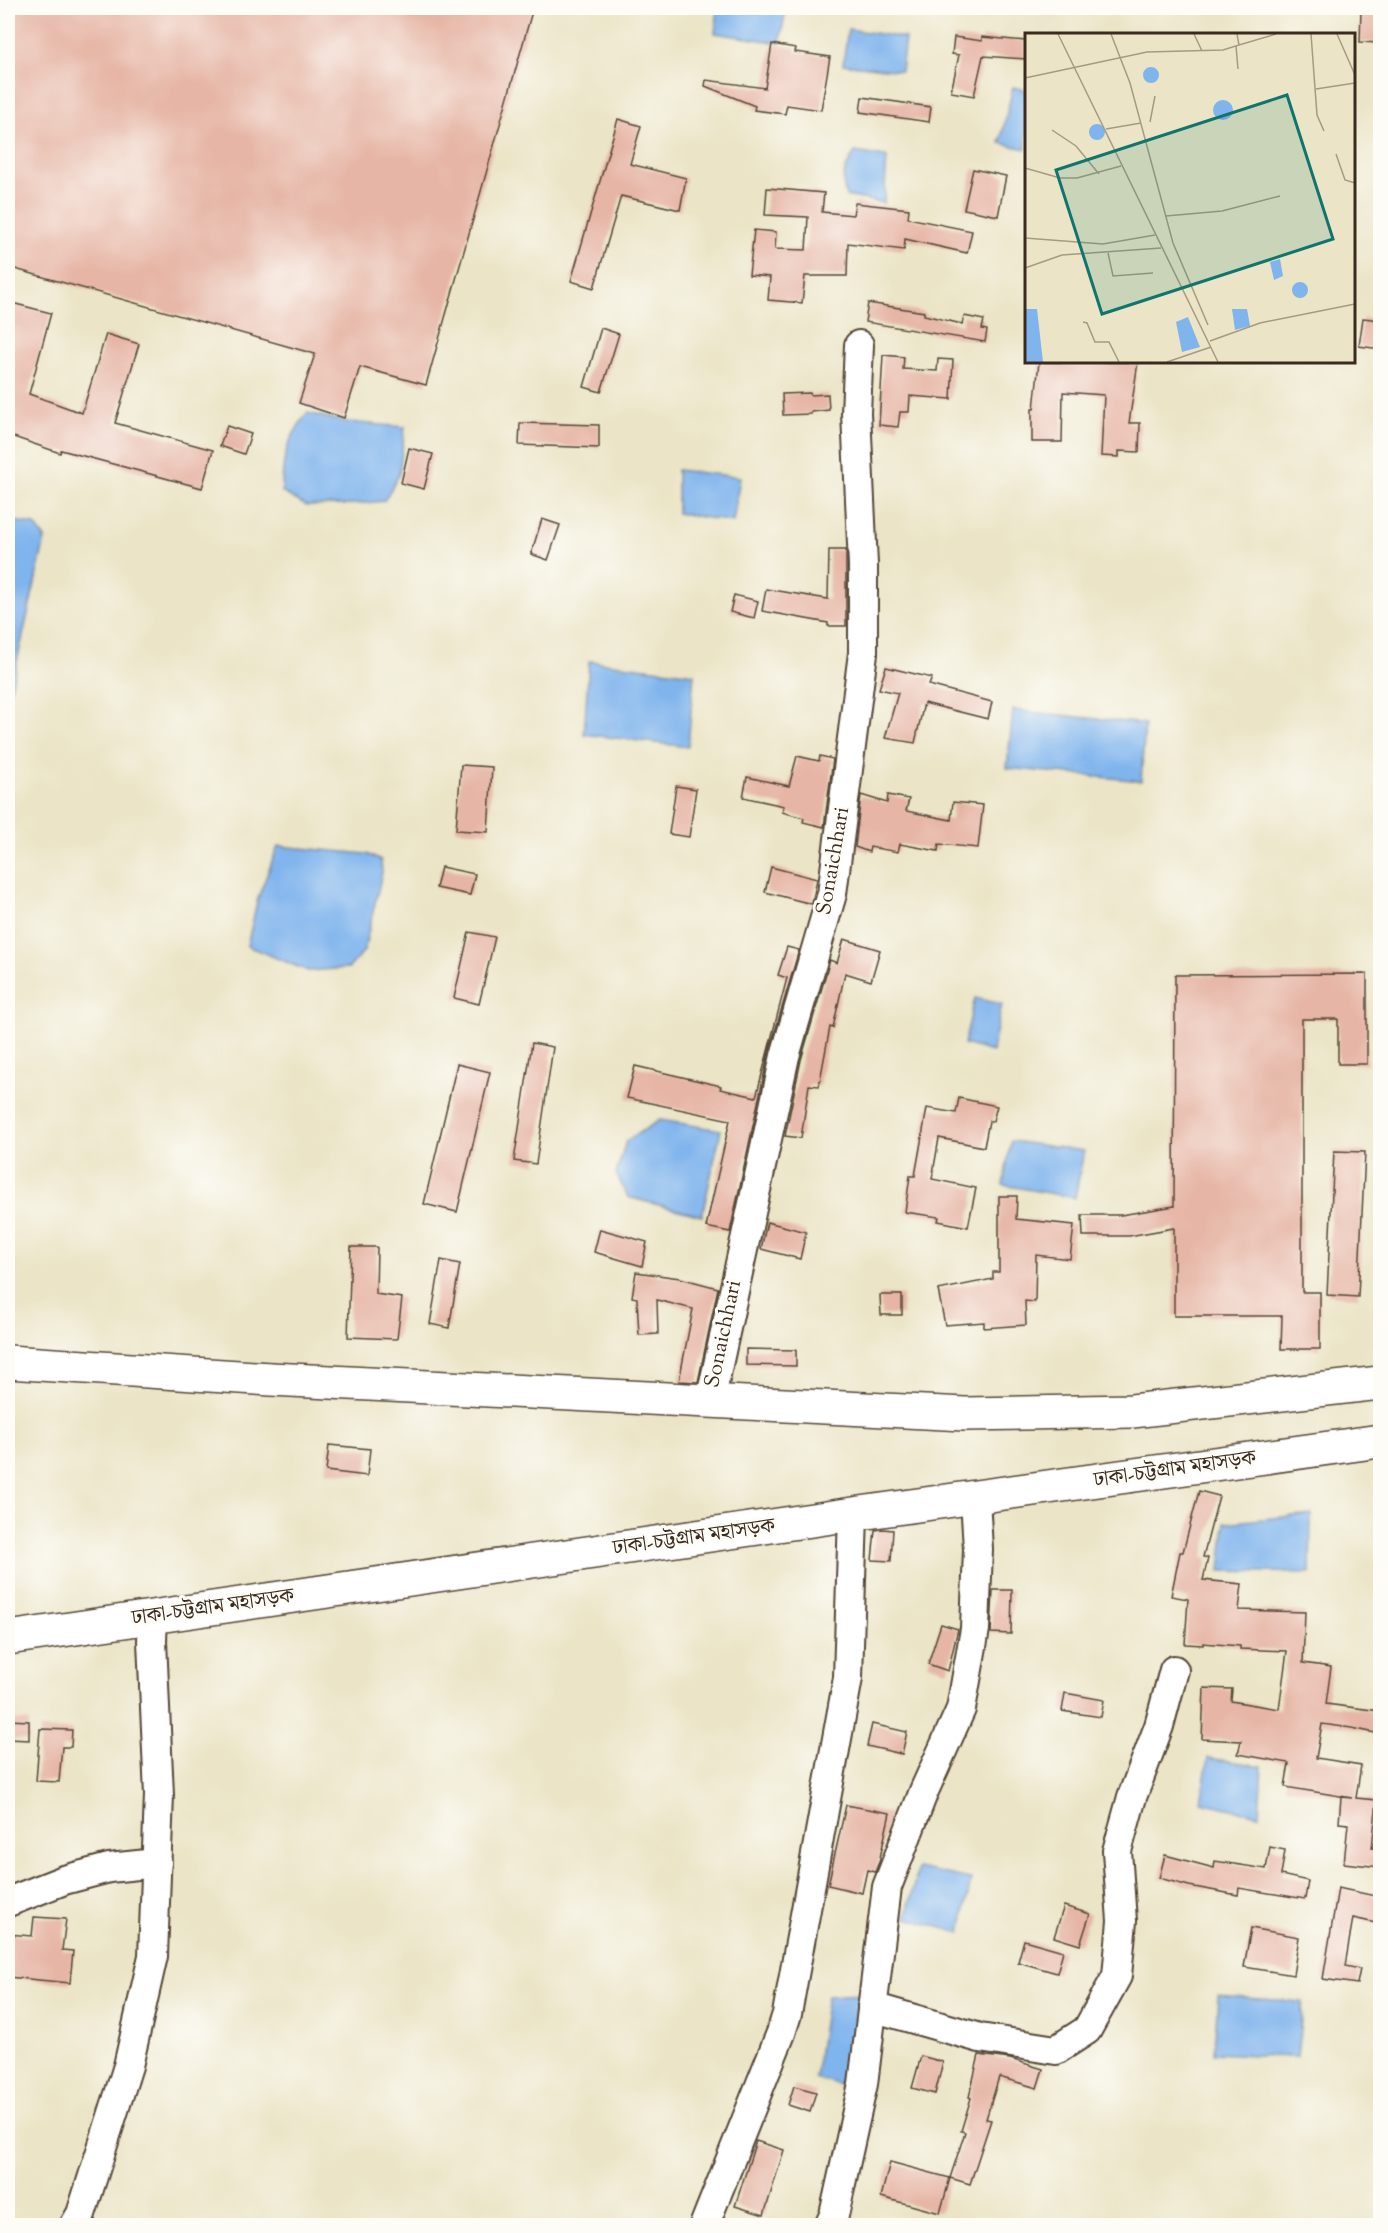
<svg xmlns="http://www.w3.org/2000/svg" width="1388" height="2233" font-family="'Sorts Mill Goudy','Noto Serif Bengali',serif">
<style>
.water{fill:#7fb4ed;stroke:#5d6f86;stroke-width:1.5}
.building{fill:#e6b5a5}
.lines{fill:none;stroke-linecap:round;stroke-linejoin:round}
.minor-casing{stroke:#554637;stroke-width:32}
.highway-casing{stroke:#554637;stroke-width:36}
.minor{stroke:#fff;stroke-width:28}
.highway{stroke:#fff;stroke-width:33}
.labels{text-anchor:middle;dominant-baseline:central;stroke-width:6;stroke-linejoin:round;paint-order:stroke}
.street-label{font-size:21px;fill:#3b2a1e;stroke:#fdfcf7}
.inset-road{fill:none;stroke:#a59a83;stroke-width:1.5}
.view{fill:#0f766e;fill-opacity:0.15;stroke:#0f766e;stroke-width:3}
.inset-edge{fill:none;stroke:#3b2a1e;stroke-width:3}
</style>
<rect width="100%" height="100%" fill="#fdfcf7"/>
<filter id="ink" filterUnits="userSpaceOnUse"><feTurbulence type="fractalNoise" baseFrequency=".0167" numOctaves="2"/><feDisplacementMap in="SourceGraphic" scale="12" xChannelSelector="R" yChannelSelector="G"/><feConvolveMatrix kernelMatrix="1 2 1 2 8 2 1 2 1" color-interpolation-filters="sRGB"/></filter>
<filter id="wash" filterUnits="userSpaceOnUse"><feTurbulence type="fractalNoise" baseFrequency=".008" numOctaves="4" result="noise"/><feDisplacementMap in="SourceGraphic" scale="24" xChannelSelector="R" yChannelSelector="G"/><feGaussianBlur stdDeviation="1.35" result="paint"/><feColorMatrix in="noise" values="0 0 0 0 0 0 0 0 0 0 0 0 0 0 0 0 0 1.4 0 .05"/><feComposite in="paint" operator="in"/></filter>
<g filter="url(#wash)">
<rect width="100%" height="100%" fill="#ebe4c6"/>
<g class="water">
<polygon points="718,8 786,8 780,43 715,33"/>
<polygon points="848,29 905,38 901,71 843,64"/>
<polygon points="1013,87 1026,90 1026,149 1000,143"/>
<path d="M855,152L887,157L884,203L846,196C840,178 845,168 855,152Z"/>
<path d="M307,413L347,422L405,427L399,475L384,501L346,505L306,506L282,492C282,455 286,443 307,413Z"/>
<polygon points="677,470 740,477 733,522 677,513"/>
<polygon points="8,520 35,525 45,539 11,688 8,694"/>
<polygon points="589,661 694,674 688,747 584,734"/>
<polygon points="1013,710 1145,724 1141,781 1007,768"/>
<polygon points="278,846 367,854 381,860 382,873 364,951 349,968 308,971 247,946 258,898"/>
<polygon points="975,998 1002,1004 992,1052 964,1044"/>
<polygon points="660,1120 721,1130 702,1216 628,1197 616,1174 626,1141"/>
<polygon points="1011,1141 1084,1151 1075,1198 1003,1185"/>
<polygon points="1311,1514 1310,1573 1220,1571 1225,1523"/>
<polygon points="1208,1758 1262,1766 1259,1815 1201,1802"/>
<polygon points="918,1868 971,1879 961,1933 906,1918"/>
<polygon points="863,1994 848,2087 815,2078 827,1996"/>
<polygon points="1218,1996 1303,2002 1297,2057 1214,2053"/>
</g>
<g id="blocks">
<g class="building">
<polygon points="8,8 533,8 426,385 360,367 344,418 299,403 315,354 8,267"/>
<polygon points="1361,9 1380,9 1380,43 1360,42"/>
<polygon points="954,37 982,41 982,37 1026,41 1026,59 983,56 974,96 951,92 959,55 952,54"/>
<polygon points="772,44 796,48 795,52 830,57 821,110 787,105 785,114 754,110 755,106 705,86 706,80 765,88"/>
<polygon points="862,97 931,107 929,122 860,112"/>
<polygon points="618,119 641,126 630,164 686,178 680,210 621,196 594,288 571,281"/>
<polygon points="973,169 1006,176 998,216 964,209"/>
<polygon points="767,188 824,193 822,212 853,215 855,203 909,209 908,218 972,231 967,253 905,239 904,250 848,243 847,276 805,276 802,303 768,300 770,277 749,275 754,230 776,232 775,249 806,250 808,217 765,215"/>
<polygon points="8,302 51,313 29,394 82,413 106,334 139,344 115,423 213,450 202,488 61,450 60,453 8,435"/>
<polygon points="868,303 924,312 924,315 962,324 964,316 984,320 982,329 987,330 985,342 865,322"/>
<polygon points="1363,318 1380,320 1380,349 1359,346"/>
<polygon points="601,328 619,334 601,392 584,387"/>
<polygon points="883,355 904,357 903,369 937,371 938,359 953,360 951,399 910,396 909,412 900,412 898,427 879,425"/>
<polygon points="1039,362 1138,362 1129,423 1140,423 1139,452 1119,451 1119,457 1101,456 1104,395 1063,392 1062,442 1032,442 1032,409 1034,409"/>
<polygon points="810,393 811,395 828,394 829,410 811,412 811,414 783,415 782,394"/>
<polygon points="520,423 599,425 599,448 519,445"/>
<polygon points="227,426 251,434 244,454 220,446"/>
<polygon points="409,448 433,454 424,489 401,483"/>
<polygon points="542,519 560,525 548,560 531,554"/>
<polygon points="829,550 846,550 846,626 828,626 828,623 762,611 766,589 828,599"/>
<polygon points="734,595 758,601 754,618 730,612"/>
<polygon points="886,667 932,678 929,685 992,702 988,719 924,703 915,743 885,738 898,693 879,689"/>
<polygon points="797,756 819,761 820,756 833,759 824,827 803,822 804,818 782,812 784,806 743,797 747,777 789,786"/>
<polygon points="461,765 492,767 488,832 456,830"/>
<polygon points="676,786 696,789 689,837 669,834"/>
<polygon points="861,795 887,803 888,795 909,799 906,811 951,820 953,802 983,805 978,848 939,844 938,851 900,844 898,852 870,847 869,852 855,847"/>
<polygon points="441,867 475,874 470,895 436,888"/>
<polygon points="771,867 817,879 812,904 765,892"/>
<polygon points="469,932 495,937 479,1004 454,998"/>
<polygon points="844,939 880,950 871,981 845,973 833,1028 830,1027 819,1086 809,1085 801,1138 785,1136 801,1060 830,960 837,963"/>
<polygon points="787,947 799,950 769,1052 730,1232 706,1227 730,1120 627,1098 635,1066 721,1086 720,1089 756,1097 787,978 778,975"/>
<polygon points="1367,974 1367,1064 1338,1064 1338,1019 1302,1019 1302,1292 1320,1292 1320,1349 1281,1349 1282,1316 1174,1316 1174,1228 1129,1236 1083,1236 1082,1215 1121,1215 1174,1206 1175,975"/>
<polygon points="532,1043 553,1047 536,1164 514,1161"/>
<polygon points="457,1064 490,1072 457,1212 424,1204"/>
<polygon points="959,1098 997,1106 993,1121 989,1121 984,1147 939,1138 932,1179 976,1188 968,1227 938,1221 939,1217 905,1212 910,1176 915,1176 927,1108 956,1113"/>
<polygon points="1334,1151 1365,1152 1358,1297 1327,1295"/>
<polygon points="999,1196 1017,1196 1016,1219 1074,1225 1070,1259 1036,1255 1035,1302 1025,1301 1026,1325 984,1328 984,1322 945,1325 938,1290 993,1279 993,1272 999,1272"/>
<polygon points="767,1222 806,1232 800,1259 761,1249"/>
<polygon points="600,1229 647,1242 642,1266 594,1252"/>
<polygon points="351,1247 377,1247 376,1294 402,1298 397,1339 348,1337"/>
<polygon points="441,1260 460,1264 449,1328 430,1324"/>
<polygon points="636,1272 680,1278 718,1288 698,1382 679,1381 693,1309 657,1300 658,1334 639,1335 637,1298 632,1297"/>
<polygon points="880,1295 902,1295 902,1315 881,1315"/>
<polygon points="746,1349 796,1350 796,1366 746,1365"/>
<polygon points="329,1445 370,1449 367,1476 326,1471"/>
<polygon points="1199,1491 1219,1496 1203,1557 1208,1558 1203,1580 1242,1584 1239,1610 1305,1612 1303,1663 1331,1667 1326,1704 1380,1711 1380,1734 1352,1728 1322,1724 1316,1758 1361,1765 1356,1798 1377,1800 1372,1848 1380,1849 1380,1867 1344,1863 1348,1824 1339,1823 1341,1797 1352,1798 1285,1787 1289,1763 1238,1754 1241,1741 1202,1739 1204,1688 1232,1689 1231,1701 1279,1709 1287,1651 1240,1649 1240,1646 1203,1643 1203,1645 1185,1644 1188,1599 1171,1596 1180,1552 1183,1552"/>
<polygon points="882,1529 893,1530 891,1561 872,1560 875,1530"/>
<polygon points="993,1590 1012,1590 1011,1634 991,1633"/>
<polygon points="941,1624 958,1629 948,1671 928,1664"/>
<polygon points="1065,1693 1104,1700 1101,1717 1062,1711"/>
<polygon points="8,1720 29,1721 29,1740 8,1739"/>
<polygon points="872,1724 907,1732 902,1754 867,1746"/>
<polygon points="40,1729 72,1730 71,1747 62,1747 59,1782 36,1781"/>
<polygon points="846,1805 890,1813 879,1862 875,1872 867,1870 862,1893 828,1885"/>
<polygon points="1270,1847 1285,1850 1281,1875 1308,1881 1305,1899 1239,1888 1238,1895 1189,1886 1159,1878 1165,1855 1214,1868 1215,1861 1266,1869"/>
<polygon points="1338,1888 1380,1897 1380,1924 1353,1918 1345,1966 1360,1969 1357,1984 1323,1979"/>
<polygon points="1064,1906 1090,1914 1080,1945 1054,1937"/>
<polygon points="34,1917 66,1919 62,1950 73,1951 70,1983 8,1977 8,1934 32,1936"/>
<polygon points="1251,1928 1299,1937 1293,1975 1244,1967"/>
<polygon points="1024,1940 1063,1951 1057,1973 1018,1962"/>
<polygon points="979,2055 1010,2059 1043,2069 1037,2088 999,2077 986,2119 991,2120 970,2184 950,2178 965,2132 961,2131 971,2098 969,2097"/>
<polygon points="921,2056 943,2062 935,2094 912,2088"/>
<polygon points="794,2086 816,2092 810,2112 788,2105"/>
<polygon points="756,2141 784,2150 764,2215 735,2206"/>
<polygon points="890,2162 950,2178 940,2213 881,2197"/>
</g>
</g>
</g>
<g filter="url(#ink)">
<use href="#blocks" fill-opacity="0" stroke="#554637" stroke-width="1.5"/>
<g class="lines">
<g class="minor-casing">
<g id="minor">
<polyline points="710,1402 785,1056 832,894 863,653 863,565 856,413 859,345"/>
<polyline points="8,1902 64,1880 109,1868 157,1863"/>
<polyline points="872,2007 980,2038 1056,2050 1087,2030 1117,1976 1122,1921 1117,1851 1132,1797 1159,1726 1174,1670"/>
<polyline points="74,2226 81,2214 128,2066 153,1956 159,1795 152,1641 153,1617"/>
<polyline points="704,2226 781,2033 787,2014 848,1678 853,1514"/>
<polyline points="829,2226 834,2215 863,2084 887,1887 924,1791 961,1709 975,1629 978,1549 975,1498"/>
</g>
</g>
<g class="highway-casing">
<g id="highway">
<polyline points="8,1362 271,1379 965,1414 1132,1411 1380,1383"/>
<polyline points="8,1638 853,1514 1380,1441"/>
</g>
</g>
<use href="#minor" class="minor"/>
<use href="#highway" class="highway"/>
</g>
</g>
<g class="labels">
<g class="street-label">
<text transform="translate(834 861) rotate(-80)">Sonaichhari</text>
<text transform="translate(724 1334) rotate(-78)">Sonaichhari</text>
<text transform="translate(1175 1470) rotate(-8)">ঢাকা-চট্টগ্রাম মহাসড়ক</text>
<text transform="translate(694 1538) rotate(-8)">ঢাকা-চট্টগ্রাম মহাসড়ক</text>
<text transform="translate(213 1608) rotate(-8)">ঢাকা-চট্টগ্রাম মহাসড়ক</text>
</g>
</g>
<g transform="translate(1025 33)">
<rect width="330" height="330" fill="#ebe4c6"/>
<path d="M118 42a8 8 0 1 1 16 0a8 8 0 1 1-16 0ZM188 77a10 10 0 1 1 20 0a10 10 0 1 1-20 0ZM64 99a8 8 0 1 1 16 0a8 8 0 1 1-16 0ZM255,226L258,243L249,247L245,229ZM267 257a8 8 0 1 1 16 0a8 8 0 1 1-16 0ZM0,276H12L18,329H0ZM222,276L225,293L210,297L207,276ZM163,284L175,314L157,319L151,289Z" fill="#7fb4ed"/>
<path class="inset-road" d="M33,1L193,329M86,1L105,50L148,210L183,292M169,1L177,18M286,1L292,82L299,98M312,1L330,42M214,12L251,1M211,13L213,36M0,45L122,19L198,17L214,12L212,1M291,56L330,50M125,89L130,63M81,96L116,90M27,97L51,113L74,141M311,121L320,147L330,150M0,135L35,145H52L96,133M141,183L197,178L255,163M0,205L78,211L130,202M83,220L88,243L128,240M0,235L37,222L136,215M58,289L62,290L70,309H84L94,329M185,308L235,290L330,271M142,329L186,314"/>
<path class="view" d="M262,62L308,206L77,281L31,137Z"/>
<rect width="330" height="330" class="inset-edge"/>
</g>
<rect width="1388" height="2233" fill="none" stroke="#fdfcf7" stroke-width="30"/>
</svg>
